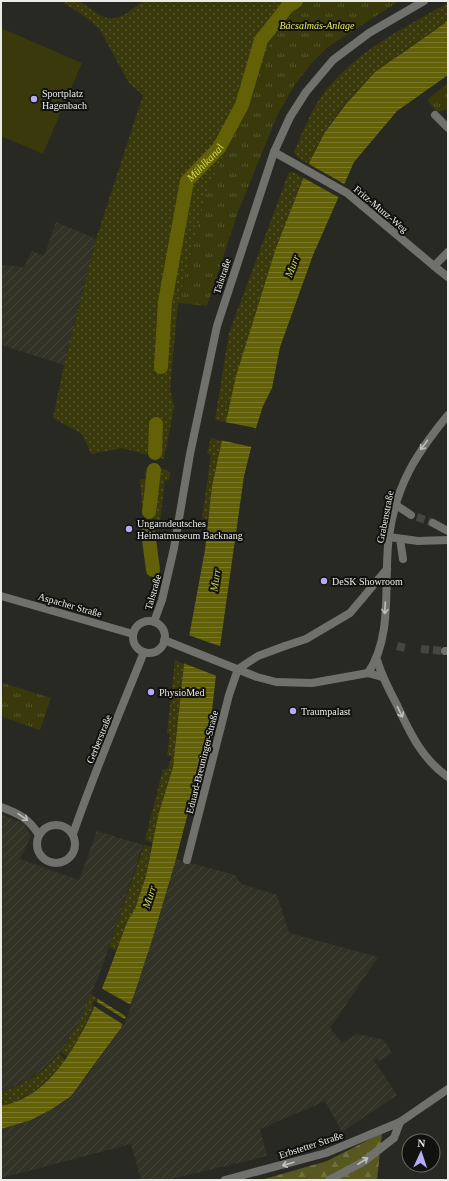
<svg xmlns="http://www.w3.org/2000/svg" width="449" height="1181" font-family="Georgia,serif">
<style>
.industrial{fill:url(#industrial-furrows)}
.grass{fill:url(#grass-dots)}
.forest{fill:url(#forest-firs)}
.park{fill:url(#park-tufts)}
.pitch{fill:#39390b}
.water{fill:url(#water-rules)}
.pier{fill:#292923}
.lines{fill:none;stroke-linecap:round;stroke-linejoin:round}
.canal{stroke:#626108;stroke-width:14}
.pedestrian-tunnel{stroke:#464640;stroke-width:8;stroke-dasharray:8 4;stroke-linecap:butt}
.pedestrian{stroke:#70716d;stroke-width:8}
.minor{stroke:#70716d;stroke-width:8}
.tertiary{stroke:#70716d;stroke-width:8}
.oneway{stroke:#bfc0bc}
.poi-dot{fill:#b5acf8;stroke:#11110f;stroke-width:1.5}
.labels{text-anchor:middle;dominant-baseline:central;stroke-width:4;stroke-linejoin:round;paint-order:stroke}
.park-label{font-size:10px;font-style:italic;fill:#eded66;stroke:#11110f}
.poi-label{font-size:10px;fill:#eaebe7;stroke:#11110f;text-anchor:start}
.street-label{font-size:10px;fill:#eaebe7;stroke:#11110f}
.water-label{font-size:11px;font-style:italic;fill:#d8d84f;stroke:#11110f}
</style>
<defs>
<pattern id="industrial-furrows" width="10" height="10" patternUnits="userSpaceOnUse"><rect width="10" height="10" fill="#323326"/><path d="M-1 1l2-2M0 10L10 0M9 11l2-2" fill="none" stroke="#46473b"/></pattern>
<pattern id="grass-dots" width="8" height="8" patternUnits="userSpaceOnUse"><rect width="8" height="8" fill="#39390b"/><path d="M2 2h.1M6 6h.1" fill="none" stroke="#56562f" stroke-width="1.8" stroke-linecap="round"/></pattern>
<pattern id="forest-firs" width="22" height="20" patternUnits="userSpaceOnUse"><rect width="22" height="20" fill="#575720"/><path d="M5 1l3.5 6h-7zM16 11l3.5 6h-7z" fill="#6f6f40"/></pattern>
<pattern id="park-tufts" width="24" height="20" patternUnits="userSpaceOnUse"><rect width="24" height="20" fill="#39390b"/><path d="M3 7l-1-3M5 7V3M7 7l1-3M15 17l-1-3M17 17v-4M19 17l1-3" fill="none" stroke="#56562f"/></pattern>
<pattern id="water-rules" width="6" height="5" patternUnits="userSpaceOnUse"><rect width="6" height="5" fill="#626108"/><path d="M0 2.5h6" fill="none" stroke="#79782c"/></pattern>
</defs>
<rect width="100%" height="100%" fill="#292923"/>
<g class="industrial">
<polygon points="56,222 96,239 64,365 1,345 1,265 24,267 32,251 44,256"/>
<polygon points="1,814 16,821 23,822 31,836 20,859 79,880 97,831 143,845 102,967 79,1023 70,1038 61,1052 45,1068 24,1082 1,1092"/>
<polygon points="176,859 235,875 241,884 277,895 289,933 378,957 330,1028 342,1043 357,1034 384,1040 392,1053 379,1061 377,1058 374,1060 397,1095 342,1132 325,1101 260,1129 267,1156 167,1180 141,1180 131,1144 1,1178 1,1129 31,1120 87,1076 121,1028 134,995"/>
</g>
<g class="grass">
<path d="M61,1C66,1 75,0 80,2C92,7 100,21 116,18C127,16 134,6 144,1H306L281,27L268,50L253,93L207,191L178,303L170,389L174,407L164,459L122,448L91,454L82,434L53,418L64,365L96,239L143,95L129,83L100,30L91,21Z"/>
<path d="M448,3V22C392,55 333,101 309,164L298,158L294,152C300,138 306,124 313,110C342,58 398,31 448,3Z"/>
<path d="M289,172H293L303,178C272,258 245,339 226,422L215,420L229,333Z"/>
<polygon points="211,438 222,441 212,486 208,519 202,518 211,455 207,454"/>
<polygon points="146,468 161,468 170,472 169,481 165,480 160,521 143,514 140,479 145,479"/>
<polygon points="175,660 184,664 173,767 158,816 153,843 145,840 163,769 167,769 172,757 167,755 170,734 167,733"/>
<polygon points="144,845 151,847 146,876 135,909 128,920 116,950 109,947"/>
<polygon points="91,994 97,998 75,1047 68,1057 61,1052 79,1023"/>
<path d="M59,1054L66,1060C47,1080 30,1101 1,1106V1092C22,1086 45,1071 59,1054Z"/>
</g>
<polygon class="forest" points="382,1133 377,1180 261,1180 327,1161"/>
<g class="park">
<polygon points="306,1 399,1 328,47 310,65 294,86 277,116 238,212 207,306 178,303 207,191 253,93 268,50 281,27"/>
<polygon points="448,83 448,109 437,112 427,100"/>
<polygon points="3,683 51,698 40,730 3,717 1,715"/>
</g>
<polygon class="pitch" points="1,28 82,63 43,154 1,136"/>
<path class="water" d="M448,21V75L397,111L354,162L313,255L280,347L272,388L263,406L256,428L244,476L216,675L210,728L176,859L153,937L134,995L121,1028L71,1096L52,1109L31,1120L1,1129V1106C74,1093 104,980 128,920L135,909L146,876L158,816L173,767L184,664L205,550L212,486L236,376L276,248L310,161L325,132L346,104L375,72Z"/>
<g class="pier">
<polygon points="307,163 346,185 340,198 302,177"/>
<polygon points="225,422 256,428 252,447 220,440"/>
<polygon points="188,635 222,647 217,676 183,663"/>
<polygon points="99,987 131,1005 127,1017 95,997"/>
<polygon points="94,1000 126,1020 124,1025 92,1005"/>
</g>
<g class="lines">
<g class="canal">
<path id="s1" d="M161,367L165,302L187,181L219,148L242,105L261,40L288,6L296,1"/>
<polyline points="155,453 156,424"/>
<polyline points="149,512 154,470"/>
<polyline points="148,532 153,570"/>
</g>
<g class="pedestrian-tunnel">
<polyline points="417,517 433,523"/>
<polyline points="397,646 405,648"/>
<polyline points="421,649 445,651"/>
</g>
<g class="pedestrian">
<polyline points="435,115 448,128"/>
<polyline points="448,252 434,266 448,277"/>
<polyline points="396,505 411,515"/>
<polyline points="433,523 448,531"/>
<polyline points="389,537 418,541 448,540"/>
<polyline points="400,539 403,559"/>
<polyline points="445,651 448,651"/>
<polyline points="238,669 258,656 285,646"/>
</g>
<g class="minor">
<polyline points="274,152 347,193 434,266"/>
<polyline points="164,640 257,677 276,682 312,683 368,673 382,677"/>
<polyline points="285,646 306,639 350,613 387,569"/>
<path d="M377,660C382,677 389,690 397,705C410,733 422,759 448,777"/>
<path d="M368,673C394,635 383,580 389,536C396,485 416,454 448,415"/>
<path d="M1,807C20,814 28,818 39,835"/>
<circle cx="56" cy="844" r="19"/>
<path d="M73,834C94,773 120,712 144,652"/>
<polyline points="187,860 229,695 238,669"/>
<polyline points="225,1180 326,1153 400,1122 448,1089"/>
<polyline points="329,1180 363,1162 394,1138 400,1122"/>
</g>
<g class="tertiary">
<polyline points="1,596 133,634"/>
<circle cx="149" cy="637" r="16"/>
<polyline points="154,622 162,600 174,548 190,454 217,326 274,152 290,117 306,92 333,60 369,33 424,1"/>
</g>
</g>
<defs><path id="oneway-shaft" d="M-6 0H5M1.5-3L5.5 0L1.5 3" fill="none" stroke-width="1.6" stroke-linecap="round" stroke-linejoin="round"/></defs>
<g class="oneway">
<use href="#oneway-shaft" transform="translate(424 445) rotate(126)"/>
<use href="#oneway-shaft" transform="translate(385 608) rotate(93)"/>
<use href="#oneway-shaft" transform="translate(400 712) rotate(64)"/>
<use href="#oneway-shaft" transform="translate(23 817) rotate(35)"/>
<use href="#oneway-shaft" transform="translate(363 1161) rotate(-33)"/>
<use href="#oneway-shaft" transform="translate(288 1164) rotate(164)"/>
</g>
<g class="poi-dot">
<circle cx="34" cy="99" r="4"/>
<circle cx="129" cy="529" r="4"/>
<circle cx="324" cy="581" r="4"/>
<circle cx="151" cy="692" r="4"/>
<circle cx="293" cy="711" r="4"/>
</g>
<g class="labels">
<g class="park-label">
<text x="317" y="25">Bácsalmás-Anlage</text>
</g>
<g class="poi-label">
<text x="42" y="93">Sportplatz<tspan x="42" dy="12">Hagenbach</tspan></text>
<text x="137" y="523">Ungarndeutsches<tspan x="137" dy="12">Heimatmuseum Backnang</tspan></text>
<text x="332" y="581">DeSK Showroom</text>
<text x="159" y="692">PhysioMed</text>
<text x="301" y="711">Traumpalast</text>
</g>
<g class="street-label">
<text transform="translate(381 209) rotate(40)">Fritz-Munz-Weg</text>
<text transform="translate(222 276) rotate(-72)">Talstraße</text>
<text transform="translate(385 517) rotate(-79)">Grabenstraße</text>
<text transform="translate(153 592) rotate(-74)">Talstraße</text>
<text transform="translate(70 605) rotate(16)">Aspacher Straße</text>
<text transform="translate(99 739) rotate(-68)">Gerberstraße</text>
<text transform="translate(202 762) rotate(-76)">Eduard-Breuninger-Straße</text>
<text transform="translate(311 1145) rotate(-18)">Erbstetter Straße</text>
</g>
<g class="water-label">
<text stroke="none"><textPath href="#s1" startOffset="214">Mühlkanal</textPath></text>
<text transform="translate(292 266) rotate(-69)">Murr</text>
<text transform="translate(215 580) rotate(-81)">Murr</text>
<text transform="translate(149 897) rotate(-72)">Murr</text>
</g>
</g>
<rect width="449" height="1181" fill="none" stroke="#eaebe7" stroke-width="4"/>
<g transform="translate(421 1153) rotate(3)"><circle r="19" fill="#11110f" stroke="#686865"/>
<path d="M0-3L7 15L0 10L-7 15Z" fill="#b5acf8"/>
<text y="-6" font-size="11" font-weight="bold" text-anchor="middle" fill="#eaebe7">N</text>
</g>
</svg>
